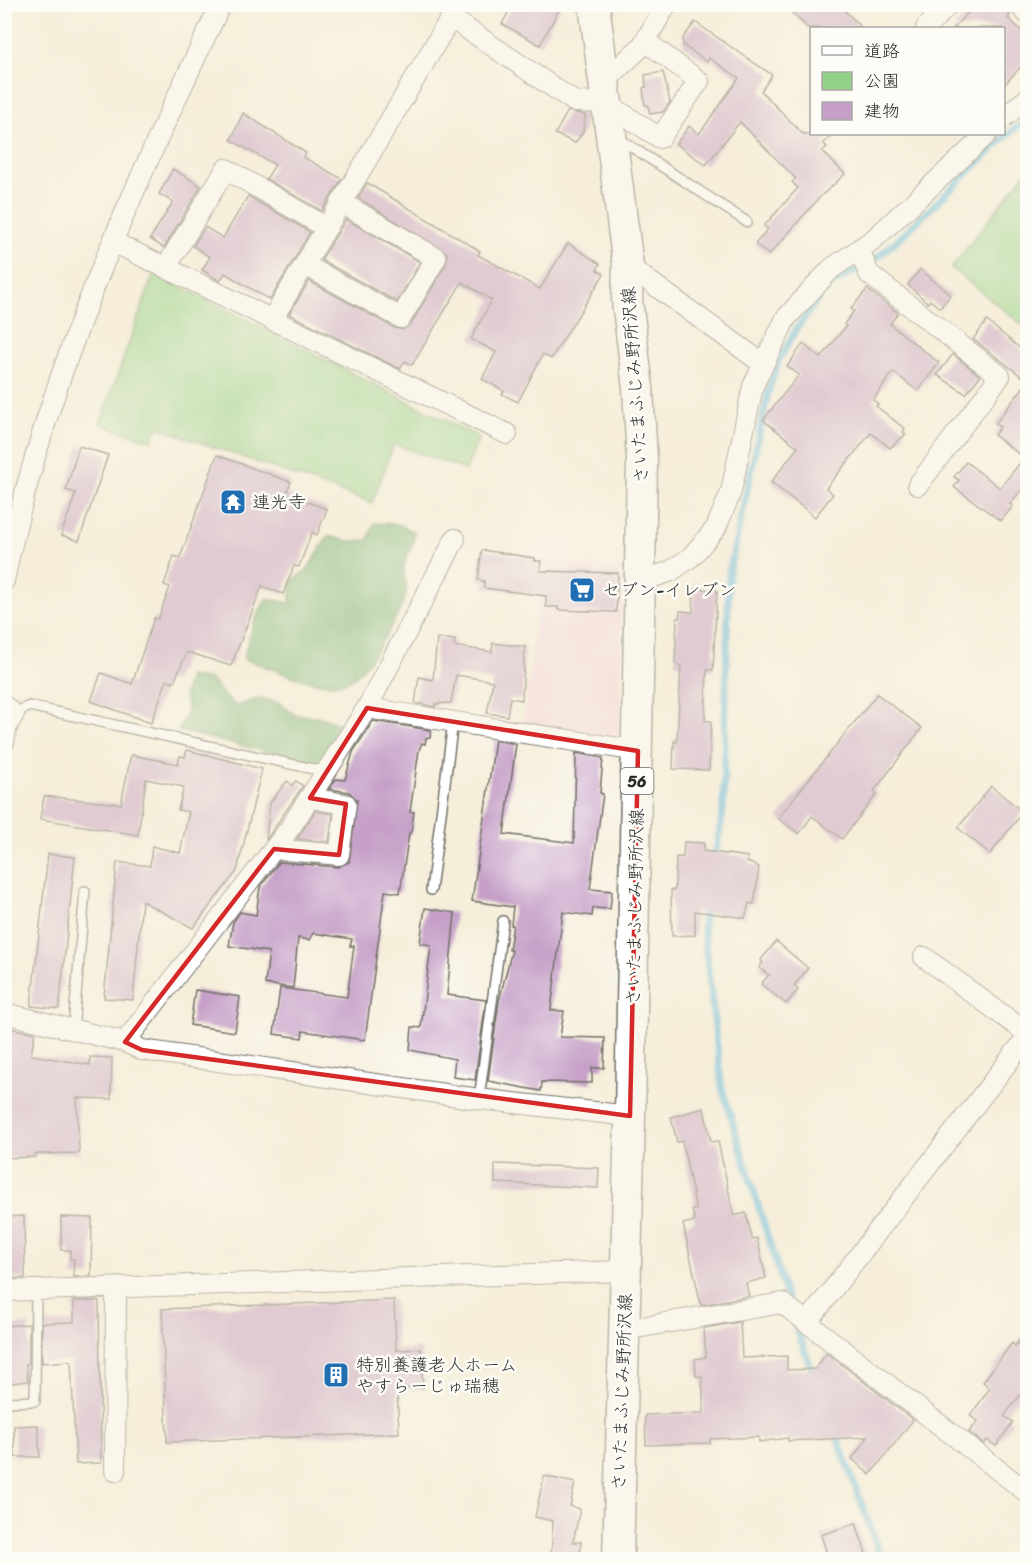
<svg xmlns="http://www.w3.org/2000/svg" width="1032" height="1564" font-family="Sriracha,'Klee One',sans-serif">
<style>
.built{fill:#f3cfde}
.green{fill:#92d288;stroke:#5e7e5a;stroke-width:1.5}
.forest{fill:#75b474;stroke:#507050;stroke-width:1.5}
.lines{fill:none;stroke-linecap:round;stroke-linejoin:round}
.stream{stroke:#62badf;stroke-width:7}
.building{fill:#c6a0c8}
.lane-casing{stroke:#726f68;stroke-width:12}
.street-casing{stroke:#726f68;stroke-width:22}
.primary-casing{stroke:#726f68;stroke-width:33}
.lane{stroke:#fff;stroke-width:9}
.street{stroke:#fff;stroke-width:20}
.primary{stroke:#fff;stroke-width:30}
.marked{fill:none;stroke:#d62828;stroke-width:4.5;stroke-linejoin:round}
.labels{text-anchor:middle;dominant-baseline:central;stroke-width:5;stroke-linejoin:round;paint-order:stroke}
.shield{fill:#fdfcf7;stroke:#6a6a68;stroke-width:1.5}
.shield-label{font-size:16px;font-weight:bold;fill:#2b2b2b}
.street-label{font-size:18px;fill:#2b2b2b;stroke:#fdfcf7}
.poi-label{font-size:18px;fill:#2b2b2b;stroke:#fdfcf7;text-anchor:start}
</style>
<rect width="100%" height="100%" fill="#fdfcf7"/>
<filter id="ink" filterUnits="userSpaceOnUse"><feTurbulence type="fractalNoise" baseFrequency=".0167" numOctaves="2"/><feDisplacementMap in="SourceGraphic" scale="12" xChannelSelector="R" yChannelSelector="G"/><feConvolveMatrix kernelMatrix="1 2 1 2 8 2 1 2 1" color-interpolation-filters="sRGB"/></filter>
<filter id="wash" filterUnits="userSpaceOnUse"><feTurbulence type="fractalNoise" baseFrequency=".008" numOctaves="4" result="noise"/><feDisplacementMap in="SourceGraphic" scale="24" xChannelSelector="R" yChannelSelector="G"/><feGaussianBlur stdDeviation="1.35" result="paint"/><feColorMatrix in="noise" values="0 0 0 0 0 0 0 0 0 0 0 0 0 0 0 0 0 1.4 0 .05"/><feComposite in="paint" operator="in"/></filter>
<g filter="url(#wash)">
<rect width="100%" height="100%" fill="#f5eeda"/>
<polygon class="built" points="544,558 622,569 620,740 523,723"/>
<g class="green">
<polygon points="1027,171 1027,328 951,268"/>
<polygon points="154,273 479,437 466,470 394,444 372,503 157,427 152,441 100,424"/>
</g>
<g class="forest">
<path d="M374,523L398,524L414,532C415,547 406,552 404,566C402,575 408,584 406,593C400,614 366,676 345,682C314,690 272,667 243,659L254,622L266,599L290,603L292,580L307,570L328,536L350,541L368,540Z"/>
<polygon points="189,676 211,680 224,696 236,706 260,698 279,703 295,715 317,716 341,725 320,764 178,731 188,709 184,695"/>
</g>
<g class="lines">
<g class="stream">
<polyline points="714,861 723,812 729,572 769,389 779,360 797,328 826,288 879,256 903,235 1007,135 1028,119"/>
<polyline points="706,905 703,925 722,1088 788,1302"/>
<polyline points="793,1319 814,1376"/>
<polyline points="835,1431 882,1560"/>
</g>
</g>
<g id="blocks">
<g class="building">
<polygon points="513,4 562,4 540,45 502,24"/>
<polygon points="783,4 838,4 862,28 808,28"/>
<polygon points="977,4 1000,4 1010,15 1008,18 1028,37 1028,59 1004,85 1004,28 953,28"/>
<polygon points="695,22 772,75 761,91 803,134 835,134 823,143 827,147 822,151 845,174 819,198 769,255 755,244 768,229 764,226 798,188 792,182 796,179 740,122 706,165 676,144 689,126 699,134 739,78 709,58 707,62 683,45 683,38"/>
<polygon points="663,72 670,102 663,112 650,114 648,105 645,105 643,88 646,87 645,75"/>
<polygon points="568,111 585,115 583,132 575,143 555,134"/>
<polygon points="243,113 306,153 303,157 342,179 322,211 266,179 275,165 231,140"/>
<polygon points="173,169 201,186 164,248 150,239 173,202 159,194"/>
<polygon points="367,183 480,251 478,255 540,289 568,243 600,264 597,270 604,274 551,359 543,354 518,402 502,394 504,391 482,379 496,352 471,339 492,300 462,282 412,365 405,361 400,369 289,314 309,281 395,328 402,330 411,324 446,264 447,253 358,198"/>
<polygon points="248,196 310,232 270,300 225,273 220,281 202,270 210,257 193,246 205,227 223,238"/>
<polygon points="346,219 420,262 397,302 321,260"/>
<polygon points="920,269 951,295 940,308 930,300 928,303 908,285"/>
<polygon points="867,289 898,313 890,324 939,363 918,391 893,372 873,400 878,404 876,406 905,429 903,432 906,434 890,448 871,433 826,488 833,494 815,517 771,482 798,447 763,420 799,375 787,366 803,344 821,358 846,326 844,324 854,311 851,309"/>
<polygon points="987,321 1028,355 1028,381 973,339"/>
<polygon points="953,354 980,376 966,394 937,375"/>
<polygon points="1028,381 1028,482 1010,504 1013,506 1001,521 954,487 959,480 954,477 966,462 1000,488 1024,458 994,435 1000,427 995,424"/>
<polygon points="79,446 108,455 79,541 61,535 76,493 66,490"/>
<polygon points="217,455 291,482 286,494 327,509 317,535 312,532 299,567 294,566 283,594 262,586 231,666 187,652 174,682 167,680 151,723 91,701 101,673 132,684 154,618 158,619 170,587 164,585 174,556 180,558"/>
<polygon points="482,550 535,558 535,561 541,561 540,571 618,573 616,612 558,610 558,607 546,607 546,596 484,588 484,581 478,580"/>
<polygon points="694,589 717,590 713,670 707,670 705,721 711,721 711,724 709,770 673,769 674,741 677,742 681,666 675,663 677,618 679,618 680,611 693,612"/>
<polygon points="437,638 455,640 454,646 492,652 493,643 525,647 522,700 510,698 507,716 487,713 493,681 456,675 451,703 435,704 435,707 415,703 419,677 433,680"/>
<polygon points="877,694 922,728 874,791 877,794 842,839 812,816 799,834 778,818"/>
<polygon points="373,721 431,730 430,738 426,738 425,744 422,743 419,750 410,812 414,812 411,833 409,833 400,893 385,891 365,1040 303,1031 302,1038 274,1034 280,988 347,997 354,946 350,946 352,939 313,933 309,940 298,938 293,988 265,984 269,952 229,946 233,922 240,912 256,915 260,887 279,862 338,867 349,862 357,800 349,792 329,789 336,779 345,780 353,752"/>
<polygon points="495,740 516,744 504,834 574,843 576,753 603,758 600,793 603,794 590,889 612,891 610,909 593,908 592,916 563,912 551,1010 564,1011 560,1037 605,1038 604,1068 592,1068 592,1083 542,1082 541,1091 488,1081 499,1001 512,950 509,950 513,925 511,925 513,907 472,901"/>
<polygon points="187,750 262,769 237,871 193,928 142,901 133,1000 104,998 117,862 150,866 152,846 180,853 189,812 178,810 184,787 146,779 138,835 40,819 44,796 121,804 131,755 178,764 180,756 185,757"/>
<polygon points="287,781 292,785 296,781 303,786 266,840 270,803"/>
<polygon points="991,786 1023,812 990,854 958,828"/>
<polygon points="315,811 333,814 329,842 297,839"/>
<polygon points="684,842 704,843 704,851 748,857 747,862 759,867 754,904 749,903 745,918 695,911 695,935 672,936 671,890 675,890 676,857 683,857"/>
<polygon points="48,854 75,857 59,1009 31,1006"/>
<polygon points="425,908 455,913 447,995 486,1000 475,1080 453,1077 455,1059 410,1050 412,1027 421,1028 431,945 420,943"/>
<polygon points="776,941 808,968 794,986 798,990 786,1004 761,984 769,975 759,968 763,962 761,960"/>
<polygon points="195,990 240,997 235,1032 190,1025"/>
<polygon points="4,1027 35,1033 31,1055 90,1065 90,1057 112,1058 111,1099 77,1098 79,1153 35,1154 35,1157 4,1158"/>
<polygon points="704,1108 711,1142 718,1141 734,1216 746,1213 752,1239 757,1238 766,1278 746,1283 749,1296 701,1305 683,1224 695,1221 692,1210 696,1209 682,1141 677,1142 671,1117"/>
<polygon points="495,1164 599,1168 598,1188 495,1183"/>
<polygon points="24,1216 25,1278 4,1279 4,1217"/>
<polygon points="61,1217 92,1218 91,1276 73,1277 74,1259 70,1259 70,1250 61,1250"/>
<polygon points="394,1300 396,1350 421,1349 423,1388 397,1389 399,1433 167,1442 162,1309"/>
<polygon points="74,1301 99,1301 101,1463 76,1464 71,1361 42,1363 42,1323 74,1322"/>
<polygon points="740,1322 742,1358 787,1356 787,1370 815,1369 827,1353 913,1420 870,1475 852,1459 868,1437 788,1441 788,1438 759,1442 759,1437 710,1439 710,1443 646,1445 645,1415 704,1413 702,1377 696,1376 695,1359 706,1357 704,1328"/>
<polygon points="29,1324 29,1363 26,1364 28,1381 4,1384 4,1326"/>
<polygon points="1028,1329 1028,1385 1004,1416 1013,1422 996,1446 987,1440 984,1444 969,1432 978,1421 970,1416 990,1388 983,1382 1012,1343 1015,1346"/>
<polygon points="38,1425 40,1457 15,1457 14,1426"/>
<polygon points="544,1476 575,1483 570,1506 580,1509 573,1542 581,1542 580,1560 551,1560 553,1521 535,1517"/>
<polygon points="856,1523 868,1560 829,1560 821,1535"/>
</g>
</g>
</g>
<g filter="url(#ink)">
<use href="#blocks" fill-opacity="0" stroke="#726f68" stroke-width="1.5"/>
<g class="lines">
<g class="lane-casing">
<g id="lane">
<polyline points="618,138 747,222"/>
<polyline points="14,714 29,706 327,772"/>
<polyline points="431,890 453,722"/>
<polyline points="73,1030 85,891"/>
<polyline points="479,1099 503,921"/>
<polyline points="4,1402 35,1401 36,1290"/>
</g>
</g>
<g class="street-casing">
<g id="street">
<polyline points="1018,4 1028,14"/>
<polyline points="451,18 575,102 606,103 660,138 699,81 645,41"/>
<polyline points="926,28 949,4"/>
<polyline points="604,82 642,46 667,4"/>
<polyline points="1004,117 1028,98"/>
<polyline points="113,242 507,434"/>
<polyline points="859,249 869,274 1000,376 918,485"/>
<polyline points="305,265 401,318 436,258 342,203"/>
<polyline points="628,266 762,363"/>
<polyline points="166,267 226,169 327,228"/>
<polyline points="273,318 459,4"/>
<path d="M4,581C45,379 132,189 221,4"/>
<polyline points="642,581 671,571 691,557 716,528 731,492 753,386 786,318 831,269 874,239 987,134"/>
<polyline points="4,706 14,714 7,726 4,742"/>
<polyline points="367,708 455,539"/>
<polyline points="274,849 339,855 346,804 310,798"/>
<polyline points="924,957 1028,1034"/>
<polyline points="4,1013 125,1042 142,1050 479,1099 630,1116"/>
<polyline points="125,1042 290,828 367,708 638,751"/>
<polyline points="4,1291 625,1271"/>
<polyline points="807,1323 1028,1036"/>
<polyline points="624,1330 782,1303 1028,1493"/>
<polyline points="115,1471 116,1289"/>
</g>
</g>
<g class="primary-casing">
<polyline id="primary" points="594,4 628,266 627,300 638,388 642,462 630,1116 618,1560"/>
</g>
<use href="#lane" class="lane"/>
<use href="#street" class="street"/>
<use href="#primary" class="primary"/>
</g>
</g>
<path d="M0 0H1032V1564H0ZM367,708L638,751L630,1116L142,1050L125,1042L274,849L339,855L346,804L310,798Z" fill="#f5eeda" fill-opacity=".55" fill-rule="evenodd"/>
<path class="marked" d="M367,708L638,751L630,1116L142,1050L125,1042L274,849L339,855L346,804L310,798Z"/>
<defs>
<g id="temple-square" transform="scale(1.35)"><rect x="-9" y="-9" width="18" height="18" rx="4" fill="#1f6fb2" stroke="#fdfcf7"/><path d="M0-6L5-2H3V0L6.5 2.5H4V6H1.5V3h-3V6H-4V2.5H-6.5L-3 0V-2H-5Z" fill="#fff"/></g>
<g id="supermarket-square" transform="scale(1.35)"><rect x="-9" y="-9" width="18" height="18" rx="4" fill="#1f6fb2" stroke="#fdfcf7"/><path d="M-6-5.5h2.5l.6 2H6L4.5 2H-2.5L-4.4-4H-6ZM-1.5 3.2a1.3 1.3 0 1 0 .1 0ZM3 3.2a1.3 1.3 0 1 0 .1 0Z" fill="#fff"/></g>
<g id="building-square" transform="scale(1.35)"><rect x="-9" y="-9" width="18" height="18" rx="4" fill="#1f6fb2" stroke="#fdfcf7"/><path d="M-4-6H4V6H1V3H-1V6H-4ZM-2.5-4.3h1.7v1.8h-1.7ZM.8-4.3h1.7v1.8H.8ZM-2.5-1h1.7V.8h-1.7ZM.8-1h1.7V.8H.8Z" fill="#fff"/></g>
</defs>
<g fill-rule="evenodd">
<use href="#temple-square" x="233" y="502"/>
<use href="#supermarket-square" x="582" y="590"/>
<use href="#building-square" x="336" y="1375"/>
</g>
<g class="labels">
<rect class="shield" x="620.5" y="768" width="33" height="26" rx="4.5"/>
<g class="shield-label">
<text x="637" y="781">56</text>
</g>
<g class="street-label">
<text transform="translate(635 385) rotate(-94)">さいたまふじみ野所沢線</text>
<text transform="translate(635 907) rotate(-89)">さいたまふじみ野所沢線</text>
<text transform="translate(622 1392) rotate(-88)">さいたまふじみ野所沢線</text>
</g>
<g class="poi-label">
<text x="252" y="502">連光寺</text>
<text x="602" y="590">セブン-イレブン</text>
<text x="356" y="1365">特別養護老人ホーム<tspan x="356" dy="21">やすらーじゅ瑞穂</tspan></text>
</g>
</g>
<rect width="1032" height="1564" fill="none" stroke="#fdfcf7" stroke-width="24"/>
<rect x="810" y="27" width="195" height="108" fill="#fdfcf7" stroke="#a9a8a5" stroke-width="1.5"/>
<rect x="822" y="46" width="30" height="9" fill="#ffffff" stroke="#a9a8a5" stroke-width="1.5"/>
<text x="864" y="57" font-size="18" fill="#2b2b2b">道路</text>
<rect x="822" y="72" width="30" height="18" fill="#92d288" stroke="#a9a8a5" stroke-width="1.5"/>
<text x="864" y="87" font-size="18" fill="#2b2b2b">公園</text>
<rect x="822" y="102" width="30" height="18" fill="#c6a0c8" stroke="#a9a8a5" stroke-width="1.5"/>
<text x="864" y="117" font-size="18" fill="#2b2b2b">建物</text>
</svg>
